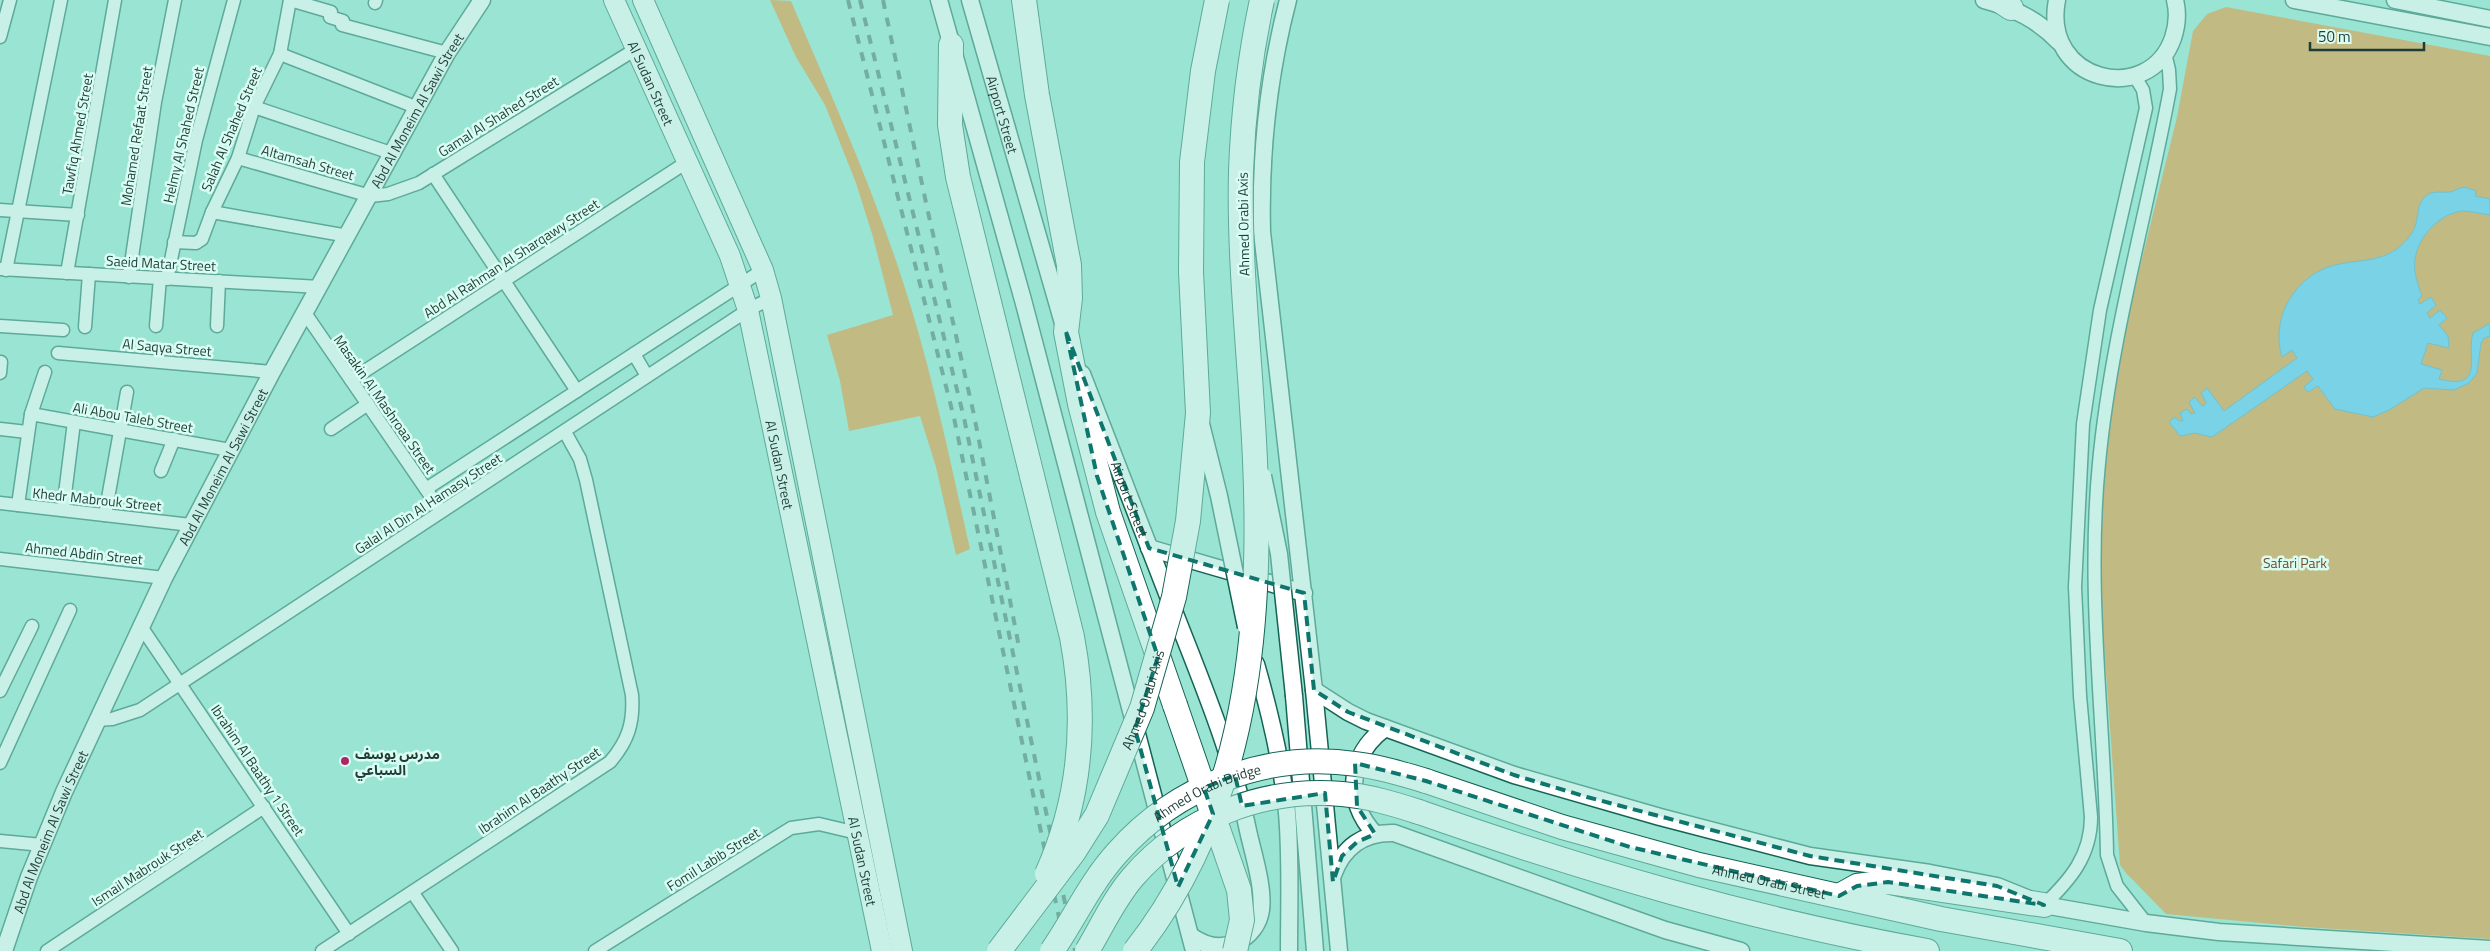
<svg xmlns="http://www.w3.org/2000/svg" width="2490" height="951" font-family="'Titillium Web','Noto Sans Arabic',sans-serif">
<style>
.green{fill:#ef8822}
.water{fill:#52bdfc;stroke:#4397c1}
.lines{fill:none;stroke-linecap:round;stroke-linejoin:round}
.minor-casing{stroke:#136456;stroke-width:15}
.tertiary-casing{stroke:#136456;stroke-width:19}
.primary-casing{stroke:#136456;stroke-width:22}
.motorway-casing{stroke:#136456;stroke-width:26}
.minor{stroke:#fff;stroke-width:12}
.tertiary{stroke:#fff;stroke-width:16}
.primary{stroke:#fff;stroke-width:20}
.motorway{stroke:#fff;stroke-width:24}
.rail{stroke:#436e64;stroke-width:4;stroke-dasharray:9 9;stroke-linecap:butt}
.tertiary-bridge-casing{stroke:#136456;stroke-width:19;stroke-linecap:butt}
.motorway-bridge-casing{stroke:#136456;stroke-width:26;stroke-linecap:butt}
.tertiary-bridge{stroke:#fff;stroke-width:16}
.motorway-bridge{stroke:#fff;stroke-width:24}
.marked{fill:none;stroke:#0f766e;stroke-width:4;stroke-dasharray:10 6;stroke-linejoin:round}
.poi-dot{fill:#ae2465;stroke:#d9fdf3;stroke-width:2}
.labels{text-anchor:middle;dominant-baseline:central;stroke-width:5;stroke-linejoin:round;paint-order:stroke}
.street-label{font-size:14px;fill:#1f3d36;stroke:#d9fdf3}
.park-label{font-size:14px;fill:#794c28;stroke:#d9fdf3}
.poi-label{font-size:14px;font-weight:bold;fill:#1f3d36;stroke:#d9fdf3;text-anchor:start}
</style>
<rect width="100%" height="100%" fill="#9ae4d3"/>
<g class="green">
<path d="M770,0L791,1C831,95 873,188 904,285C932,371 950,461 970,549L956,555L936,467L920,416L849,431L840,381L827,335L893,315L873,237L856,183L825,105L796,57Z"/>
<polygon points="2226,7 2490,56 2490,939 2304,927 2166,914 2126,873 2120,865 2100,590 2102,489 2110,413 2132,299 2177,117 2193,31 2207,14"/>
</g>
<path class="water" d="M2464,187L2476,191L2475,196L2490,199V215C2481,214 2472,211 2463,211C2440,213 2418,236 2415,259C2413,272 2418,285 2422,296L2418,300L2420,304L2431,297L2436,305L2427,313L2430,318L2440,310L2447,318L2439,325L2448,336L2449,348L2428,343L2421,364L2442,370L2439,379C2486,391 2466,356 2473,333L2490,323V336L2484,338L2481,343L2477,373L2469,383L2454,390L2424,388L2389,410L2373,417L2335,409L2318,386L2308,392L2304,387L2313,379L2307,371L2212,437L2195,433L2180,436L2169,422L2175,417L2179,421H2183L2180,413L2187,409L2191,414L2195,413L2189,402L2195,397L2201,405L2204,406L2206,402L2201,393L2207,388L2224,411L2297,358L2292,350L2282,357C2270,318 2295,275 2335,265C2355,260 2379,262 2397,249C2403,244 2411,236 2414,229C2420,216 2415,200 2431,193C2437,191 2443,193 2450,192C2455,191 2459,188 2464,187Z"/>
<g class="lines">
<g class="minor-casing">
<g id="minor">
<polyline points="290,0 331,12 330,17 343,21 342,25 447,53"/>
<polyline points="375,3 376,0"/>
<polyline points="0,37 10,0"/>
<polyline points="280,54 418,108"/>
<polyline points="254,107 394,154"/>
<polyline points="238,158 370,196 388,194 419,183 636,49"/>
<polyline points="433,174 577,391"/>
<polyline points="0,210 78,215"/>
<polyline points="212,212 348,236"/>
<polyline points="174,242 196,243 202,239 212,212 238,158 254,107 280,54 290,0"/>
<polyline points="0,269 320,287"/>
<polyline points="6,270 61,0"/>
<polyline points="67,273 115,0"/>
<polyline points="129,277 155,102 175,0"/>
<polyline points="167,279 196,140 234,0"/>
<polyline points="305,313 441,511"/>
<polyline points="0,326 63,330"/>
<polyline points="156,326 160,278"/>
<polyline points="217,326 219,281"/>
<polyline points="85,327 89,274"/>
<polyline points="58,353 272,372"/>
<polyline points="634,354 647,376"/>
<polyline points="0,373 1,362"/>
<polyline points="351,380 687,162"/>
<polyline points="31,414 230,450"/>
<polyline points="0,429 27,432"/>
<polyline points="331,429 368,404"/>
<polyline points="161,471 174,439"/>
<polyline points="426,489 763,270"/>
<polyline points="0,503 191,525"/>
<polyline points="18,505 31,414 45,372"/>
<polyline points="63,510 74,422"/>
<polyline points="105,515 127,392"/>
<polyline points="0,559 164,578"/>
<polyline points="140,625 349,934"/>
<polyline points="0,691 32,626"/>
<polyline points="96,720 112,719 140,710 748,310 771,298"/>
<polyline points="0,763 70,610"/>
<polyline points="0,841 42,845"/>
<polyline points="413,893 452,951"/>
<path d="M2044,905C2070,880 2091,856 2091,817L2080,696L2075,587L2083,424L2100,310L2146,108L2143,90L2134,75"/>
<path d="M2146,923L2117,886L2107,855C2105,724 2086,594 2099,463C2111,336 2147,214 2170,89L2169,70L2165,53"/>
<polyline points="47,951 264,807"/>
<path d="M322,951L610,762C628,741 634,723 632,695L586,480L580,459L565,432"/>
<polyline points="595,951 791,828 819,824 857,833"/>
</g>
</g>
<g class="tertiary-casing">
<g id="tertiary">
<polyline points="939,0 1023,300 1193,947"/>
<path id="s1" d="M970,0L1063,323"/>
<path d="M1288,0C1268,77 1260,152 1262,232L1314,690L1339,951"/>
<path d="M1984,0C2014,8 2038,20 2059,42"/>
<path d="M2057,0C2041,82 2149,107 2173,38C2177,26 2178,12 2175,0"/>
<polyline points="2294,0 2490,37"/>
<polyline points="2395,0 2490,19"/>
<path id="s2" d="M1082,374C1111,448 1139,522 1168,596C1199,675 1232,752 1249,835C1254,856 1264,889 1261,910C1259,924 1250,936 1237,942C1221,950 1205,946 1191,936"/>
<polyline points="1149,548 1304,593"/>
<path d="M1256,664C1270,713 1282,762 1287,813C1291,859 1289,905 1289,951"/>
<polyline points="1314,690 1348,712 1366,721 1514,775 1660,817 1810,856 1930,873 1997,886 2044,905 2146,923 2219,932 2490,949"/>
<polyline points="1294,696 1315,951"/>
<path d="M1375,834C1344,801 1348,755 1385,728"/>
<path d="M1333,875C1343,847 1364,832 1394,833L1665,930L1741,951"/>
<path id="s3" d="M4,951L29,877L64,792L164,578L272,372L447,53L482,0"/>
</g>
</g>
<g class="primary-casing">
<g id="primary">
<path id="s4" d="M614,0L730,256L748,310L882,951"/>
<polyline points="643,0 763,270 771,298 902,951"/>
</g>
</g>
<g class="motorway-casing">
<g id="motorway">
<polyline points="1024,0 1037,95 1069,265 1070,298 1066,332 1080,404 1108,512 1175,705"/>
<polyline points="1999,0 2011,8"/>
<polyline points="951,45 950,125 958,177 1032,476"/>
<path id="s5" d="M1426,781L1562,827L1699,865L1941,919L2120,951"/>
<path d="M1419,812C1585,870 1753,920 1927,951"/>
<polyline points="1839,896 1857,886 1888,882 2044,905"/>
</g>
</g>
<use href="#minor" class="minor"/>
<use href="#tertiary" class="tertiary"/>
<use href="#primary" class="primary"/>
<use href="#motorway" class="motorway"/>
<g class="rail">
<polyline points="848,0 954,418 1066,951"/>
<polyline points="860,0 964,418 1075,951"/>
<polyline points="883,0 928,212 974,415 1019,647"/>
</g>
<g class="tertiary-bridge-casing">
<g id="tertiary-bridge">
<polyline points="1201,424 1219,496 1246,627"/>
<polyline points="1263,476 1279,554 1294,696"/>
</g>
</g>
<g class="motorway-bridge-casing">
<g id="motorway-bridge">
<path d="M1032,476L1072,637C1087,717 1081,798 1047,874"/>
<polyline points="1175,705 1239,890 1242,920 1235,951"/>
<path id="s6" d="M999,951L1073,853L1097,815L1142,708L1174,597L1188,521L1198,413L1191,272L1192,162L1203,71L1217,0"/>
<path id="s7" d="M1052,951C1074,919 1090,883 1117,853C1176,786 1267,751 1356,764C1380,767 1403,774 1426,781"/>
<path d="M1087,951C1102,926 1114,899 1133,877C1184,818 1264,787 1342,794C1368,796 1394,804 1419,812"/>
<path d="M1135,951C1257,796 1265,596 1252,407C1247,328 1239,249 1241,171C1243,113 1250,56 1262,0"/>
</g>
</g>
<use href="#tertiary-bridge" class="tertiary-bridge"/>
<use href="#motorway-bridge" class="motorway-bridge"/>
</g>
<path d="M0 0H2490V951H0ZM1066,332L1149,548L1304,593L1314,690L1348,712L1514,775L1587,797L1810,856L1997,886L2044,905L1888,882L1857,886L1839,896L1630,847L1426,781L1355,763L1357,806L1375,834L1357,842L1342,856L1333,882L1325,793L1242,806L1235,775L1204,788L1213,814L1178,887L1135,729L1158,657L1097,476Z" fill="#9ae4d3" fill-opacity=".55" fill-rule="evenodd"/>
<path class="marked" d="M1066,332L1149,548L1304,593L1314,690L1348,712L1514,775L1587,797L1810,856L1997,886L2044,905L1888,882L1857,886L1839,896L1630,847L1426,781L1355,763L1357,806L1375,834L1357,842L1342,856L1333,882L1325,793L1242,806L1235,775L1204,788L1213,814L1178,887L1135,729L1158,657L1097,476Z"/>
<circle class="poi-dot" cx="345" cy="761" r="5"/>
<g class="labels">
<g class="street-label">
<text stroke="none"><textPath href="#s4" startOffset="91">Al Sudan Street</textPath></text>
<text stroke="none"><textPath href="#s3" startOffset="938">Abd Al Moneim Al Sawi Street</textPath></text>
<text stroke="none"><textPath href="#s1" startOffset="119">Airport Street</textPath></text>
<text transform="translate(498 116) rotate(-32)">Gamal Al Shahed Street</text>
<text transform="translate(231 129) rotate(-67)">Salah Al Shahed Street</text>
<text transform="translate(77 134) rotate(-80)">Tawfiq Ahmed Street</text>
<text transform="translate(183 135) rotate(-77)">Helmy Al Shahed Street</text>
<text transform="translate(136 136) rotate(-81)">Mohamed Refaat Street</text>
<text transform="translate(308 162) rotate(16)">Altamsah Street</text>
<text transform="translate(1243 224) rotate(-91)">Ahmed Orabi Axis</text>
<text transform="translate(511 258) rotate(-33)">Abd Al Rahman Al Sharqawy Street</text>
<text transform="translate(161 263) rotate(3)">Saeid Matar Street</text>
<text transform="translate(167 347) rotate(5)">Al Saqya Street</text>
<text transform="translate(385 404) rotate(55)">Masakin Al Mashroaa Street</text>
<text transform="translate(133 417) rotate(10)">Ali Abou Taleb Street</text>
<text stroke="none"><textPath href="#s4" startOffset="496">Al Sudan Street</textPath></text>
<text stroke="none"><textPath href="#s3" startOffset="532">Abd Al Moneim Al Sawi Street</textPath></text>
<text transform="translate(97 499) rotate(6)">Khedr Mabrouk Street</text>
<text stroke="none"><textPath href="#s2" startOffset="134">Airport Street</textPath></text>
<text transform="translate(428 503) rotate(-33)">Galal Al Din Al Hamasy Street</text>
<text transform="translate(84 553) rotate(6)">Ahmed Abdin Street</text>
<text stroke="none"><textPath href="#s6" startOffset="292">Ahmed Orabi Axis</textPath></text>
<text transform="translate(258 770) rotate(56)">Ibrahim Al Baathy 1 Street</text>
<text transform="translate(539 790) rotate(-34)">Ibrahim Al Baathy Street</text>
<text stroke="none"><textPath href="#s7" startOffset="228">Ahmed Orabi Bridge</textPath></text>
<text stroke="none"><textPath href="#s3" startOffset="128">Abd Al Moneim Al Sawi Street</textPath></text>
<text transform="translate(713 859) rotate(-32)">Fomil Labib Street</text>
<text stroke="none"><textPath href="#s4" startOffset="901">Al Sudan Street</textPath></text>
<text transform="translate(147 867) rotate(-33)">Ismail Mabrouk Street</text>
<text stroke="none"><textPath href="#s5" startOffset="358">Ahmed Orabi Street</textPath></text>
</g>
<g class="park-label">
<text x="2295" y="562">Safari Park</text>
</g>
<g class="poi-label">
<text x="355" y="753">مدرس يوسف<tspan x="355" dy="16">السباعي</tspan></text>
</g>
</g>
<path d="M2310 42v8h114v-8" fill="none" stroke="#1f3d36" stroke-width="2.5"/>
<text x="2318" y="42" font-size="15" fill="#1f3d36" stroke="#d9fdf3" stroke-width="4" paint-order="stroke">50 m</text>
</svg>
